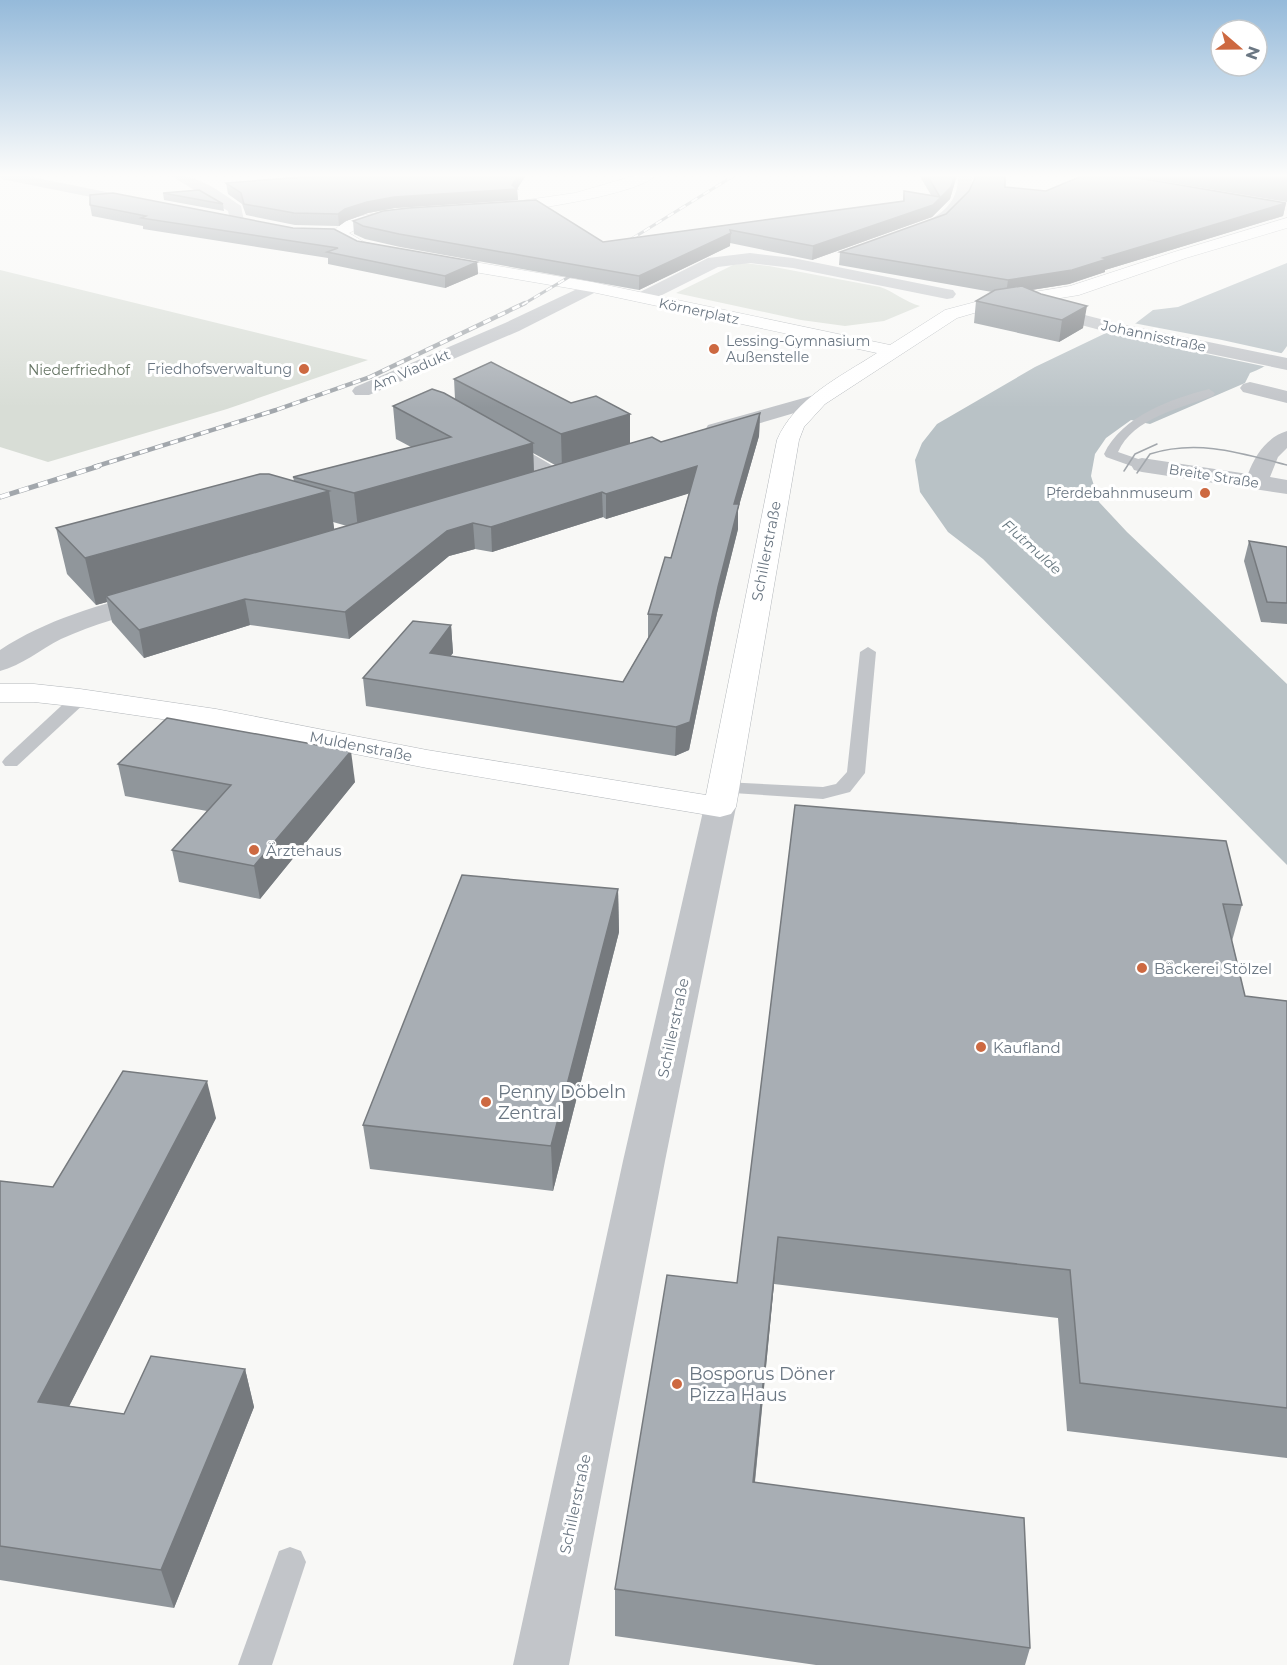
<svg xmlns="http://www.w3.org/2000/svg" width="1287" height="1665" font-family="Montserrat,sans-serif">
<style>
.green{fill:#d8ddd6}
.water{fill:#b9c2c6}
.pier{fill:#f8f8f6}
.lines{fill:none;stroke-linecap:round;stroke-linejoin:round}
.secondary-casing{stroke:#b3b7bb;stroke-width:1}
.lane{fill:#c2c5c9;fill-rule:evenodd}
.street{fill:#c2c5c9;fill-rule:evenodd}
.secondary{fill:#fff;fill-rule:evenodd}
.tram{stroke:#a2a7ac;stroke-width:1.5}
.rail-far2-casing{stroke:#a2a7ac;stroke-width:3}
.rail-far1-casing{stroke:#a2a7ac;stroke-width:4.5}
.rail-casing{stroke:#a2a7ac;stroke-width:5}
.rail-far2{stroke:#fff;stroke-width:2;stroke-dasharray:7;stroke-linecap:butt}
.rail-far1{stroke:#fff;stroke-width:3;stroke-dasharray:8;stroke-linecap:butt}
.rail{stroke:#fff;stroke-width:4;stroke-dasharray:10;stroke-linecap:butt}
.wall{fill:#90969b;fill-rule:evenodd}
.shaded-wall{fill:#767a7e}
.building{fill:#a8aeb4;stroke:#767a7e;stroke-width:1.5}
.poi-dot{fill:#cd6941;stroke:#fff;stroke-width:2}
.labels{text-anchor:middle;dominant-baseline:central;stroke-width:6;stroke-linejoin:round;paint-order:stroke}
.far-street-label{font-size:14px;fill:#6b7783;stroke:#fff}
.far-poi-label{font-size:14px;fill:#6b7783;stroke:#fff;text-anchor:end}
.far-park-label{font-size:14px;fill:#677665;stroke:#fff}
.far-water-label{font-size:14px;font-style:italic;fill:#67777f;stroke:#fff}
.street-label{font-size:15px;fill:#6b7783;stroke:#fff}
.poi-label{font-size:15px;fill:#6b7783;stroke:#fff;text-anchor:start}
.near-poi-label{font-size:18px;fill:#6b7783;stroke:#fff;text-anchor:start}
</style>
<rect width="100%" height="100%" fill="#f8f8f6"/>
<g class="green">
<path d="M745,263L769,266L880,287C895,292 905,302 920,306L884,321L845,326L801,320L676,293L733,265Z"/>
<polygon points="0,270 368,360 227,409 48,462 0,447"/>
</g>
<path class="water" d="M1287,263V346C1277,361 1266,366 1250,373L1245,383L1150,424L1131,420L1106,438L1095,454L1091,476L1099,502L1127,532L1287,684V865L983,559L948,532L920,492L915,460L922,443L937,424L1035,367L1106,333L1119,336L1153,310L1178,307Z"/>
<polygon class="pier" points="1133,323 1222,340 1285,354 1272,368 1107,333 1110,331 1118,333"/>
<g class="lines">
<g class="secondary-casing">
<g id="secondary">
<path d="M637,175H656C638,195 529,210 499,214L491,209L499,204L575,193Z"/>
<path d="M397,210L405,215L402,218L363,226L349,233L364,242L386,247L388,250L386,253C368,258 343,248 333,233C343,214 378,214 397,210Z"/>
<path d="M1287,218V228L1186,258L1079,295L981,311L957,318L825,404L804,427L799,440L736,807L731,814L720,817L427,768L216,727L80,707L34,702H0V684H34L80,689L216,709L427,750L706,795L777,440C795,398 840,377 877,353L592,292L433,265L427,264L425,260L427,256L433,255L592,282L890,345L945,310L979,301L1070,286L1174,252Z"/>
</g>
</g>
<g class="lane">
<path d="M1209,389L1215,393L1213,396C1181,408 1133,418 1118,452L1147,462L1149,465L1147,468H1137L1106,457L1104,454C1122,416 1171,399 1209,389Z"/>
<polygon points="868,647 876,652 865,773 850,792 823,799 717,792 715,788 717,784 724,782 823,787 836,784 847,772 860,652"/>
<polygon points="80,693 86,694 89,698 86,702 17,766 5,766 2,762 5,758 74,694"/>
<polygon points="290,1547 301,1551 306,1562 272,1665 238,1665 279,1551"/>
</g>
<g class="street">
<polygon points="0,175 22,175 141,199 148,203 141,207 1,179"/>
<path d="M170,175C198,174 219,191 241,206L244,221L241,224H231L228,211Z"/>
<path d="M958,175H972C974,199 947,238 919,231L917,228C921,223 927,222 933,218C950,208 959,194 958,175Z"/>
<polygon points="750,253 793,258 947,289 953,290 956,294 953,298 947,299 793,268 750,263 718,267 648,302 636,302 633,298 636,294 708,258"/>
<polygon points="592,282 598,283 601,287 598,291 519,331 369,395 355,395 352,391 355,387 505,323"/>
<polygon points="1042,304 1116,323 1287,358 1287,370 1115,334 1036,313 1033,309 1036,305"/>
<polygon points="1250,382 1287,391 1287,403 1243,392 1240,388 1243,384"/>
<polygon points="818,394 825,396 828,400 825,404 716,436 708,435 705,430 708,425"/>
<path d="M1287,431V448L1278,457L1270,477L1287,480V494L1142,472L1134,470L1131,465L1134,460L1142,458L1248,474C1255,455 1267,437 1287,431Z"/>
<polygon points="494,434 502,436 565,473 568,478 565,483 557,485 549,483 486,446 483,441 486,436"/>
<path d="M153,591L162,593L166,599L162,605C128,615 94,624 61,639C41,649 21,666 0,671V650C45,620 101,604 153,591Z"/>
<polygon points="720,797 731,800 736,807 665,1161 569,1665 513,1665 623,1161 704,807 709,800"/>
</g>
<use href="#secondary" class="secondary"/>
<g class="tram">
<polyline points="1124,471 1135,454 1157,444"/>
<path d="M1137,473L1150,454C1197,439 1241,453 1287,465"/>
</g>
<g class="rail-far2-casing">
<g id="rail-far2">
<polyline points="620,246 735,175"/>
<polyline points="522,305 584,268"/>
</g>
</g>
<g class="rail-far1-casing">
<polyline id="rail-far1" points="94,467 276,410 370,377 525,303"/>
</g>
<g class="rail-casing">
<polyline id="rail" points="0,497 99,466"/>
</g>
<use href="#rail-far2" class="rail-far2"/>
<use href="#rail-far1" class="rail-far1"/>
<use href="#rail" class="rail"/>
</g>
<g class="wall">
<polygon points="329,175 526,175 517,189 518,200 395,208 368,213 346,221 339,226 295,225 246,215 242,204 228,194 226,183"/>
<polygon points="919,175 957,175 950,199 932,217 812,260 730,243 730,246 639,290 400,247 365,239 354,234 353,221 603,242 903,201 904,191 931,195"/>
<polygon points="974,175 1005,175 1005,187 1046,191 1286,203 1283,216 1105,270 1105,272 1069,284 1031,290 1083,328 1059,342 974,323 976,301 992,292 839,265 840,252 946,214 969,191 974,181"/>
<polygon points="1125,175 1287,175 1287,202"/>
<polygon points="163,193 223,204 224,211 164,200"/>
<polygon points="90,205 357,241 477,262 478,274 445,288 328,264 328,258 143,229 143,226 92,216"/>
<path d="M454,379L630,443L661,442L760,413L759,436L738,509V529L717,613L689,750L675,756L366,706L363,678L451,625L453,653L450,656L623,682L648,638V614L671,558L689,493L606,519L603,517L492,552L475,549L449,556L349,639L250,625L144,658L112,622L107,602L96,605L67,574L56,528L294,481L293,477L411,447L396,439L393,406L455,399ZM533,453L555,465L534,471ZM333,522L347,526L334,529Z"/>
<polygon points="1249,541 1287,547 1287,624 1261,622 1244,561"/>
<polygon points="118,764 355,782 260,899 179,882 172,850 207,811 125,796"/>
<polygon points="795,805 1242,905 1232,941 1245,996 1287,1001 1287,1458 1067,1431 1058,1318 774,1284 755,1482 1030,1648 1025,1665 816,1665 615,1636 615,1589 737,1283"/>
<polygon points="618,889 619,932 553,1191 370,1169 363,1125"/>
<polygon points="216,1118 69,1406 124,1414 245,1369 254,1407 174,1608 0,1580 0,1181 53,1187"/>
</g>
<g class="shaded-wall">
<polygon points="519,175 526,175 517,189 518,200 395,208 368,213 346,221 339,226 338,214 345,209 367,202 394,197 512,185"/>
<polygon points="955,175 957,175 950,199 932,217 812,260 813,246 933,205"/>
<polygon points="1286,203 1283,216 1105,270 1105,272 1069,284 1006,294 1008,280 1103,258"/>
<polygon points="731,233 730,246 639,290 639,276"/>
<polygon points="477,262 478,274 445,288 445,276"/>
<polygon points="1087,306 1083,328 1059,342 1062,320"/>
<polygon points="760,413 759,436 738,509 738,529 717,613 689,750 675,756 676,727 718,587 734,504"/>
<polygon points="630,414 630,448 562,469 561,434"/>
<polygon points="533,443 534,477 358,529 354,493"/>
<polygon points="697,466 697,491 606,519 606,494"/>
<polygon points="329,491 335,535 106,596 107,602 96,605 85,558"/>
<polygon points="602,492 603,517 492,552 491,527"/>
<polygon points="473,523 475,549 449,556 349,639 345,612 447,531"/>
<polygon points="245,599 250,625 144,658 139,630"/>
<polygon points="451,625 453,653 432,680 430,653"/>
<polygon points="351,751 355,782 260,899 254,866"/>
<polygon points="618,889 619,932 553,1191 551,1146"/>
<polygon points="207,1081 216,1118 52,1440 38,1402"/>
<polygon points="778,1237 774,1284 750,1530 753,1482"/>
<polygon points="245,1369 254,1407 174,1608 161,1570"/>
</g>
<g class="building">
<polygon points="329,175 519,175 512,185 517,189 394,197 367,202 345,209 338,214 294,213 244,204 241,193 226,183"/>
<polygon points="927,175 955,175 951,187 933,205 813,246 730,230 731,233 639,276 399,234 363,226 353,221 383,211 408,208 536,200 603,242 904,201 904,191 940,197"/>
<polygon points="975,175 1005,175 1005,187 1046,191 1084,175 1121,175 1286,203 1103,258 1107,259 1072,270 1008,280 840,252 946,214 969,191 975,178"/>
<polygon points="199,190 223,204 163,193"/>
<polygon points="113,193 293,228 334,229 357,241 477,262 445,276 327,252 338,248 141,218 146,216 90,205 90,195"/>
<polygon points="1022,286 1041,294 1087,306 1062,320 976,301 995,290"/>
<polygon points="491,362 571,403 596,396 630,414 561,434 454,379"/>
<polygon points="432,389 444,393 533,443 354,493 293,477 451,437 393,406"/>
<polygon points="760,413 734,504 739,504 718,587 690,722 676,727 363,678 413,621 451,625 430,653 623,682 662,615 648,614 665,557 671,558 697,466 606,494 602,492 491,527 473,523 447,531 345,612 245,599 139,630 106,596 652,437 661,442"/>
<polygon points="260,474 269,474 329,491 85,558 56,528"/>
<polygon points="1249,541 1287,547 1287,603 1267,602"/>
<polygon points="167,718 351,751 254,866 172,850 231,785 118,764"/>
<polygon points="795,805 1226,841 1242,905 1223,904 1245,996 1287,1001 1287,1408 1080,1383 1070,1270 778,1237 753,1482 1024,1518 1030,1648 615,1589 667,1275 737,1283"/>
<polygon points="462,875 618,889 551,1146 363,1125"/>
<polygon points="123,1071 207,1081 38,1402 124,1414 151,1356 245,1369 161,1570 0,1546 0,1181 53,1187"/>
</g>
<linearGradient id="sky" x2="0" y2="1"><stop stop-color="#95bada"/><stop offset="0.43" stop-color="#fcfcfb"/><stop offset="1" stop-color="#fcfcfb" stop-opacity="0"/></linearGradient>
<rect width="1287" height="408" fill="url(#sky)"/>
<g class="poi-dot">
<circle cx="714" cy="349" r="6"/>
<circle cx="304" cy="369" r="6"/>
<circle cx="1205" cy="493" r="6"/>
<circle cx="254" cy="850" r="6"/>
<circle cx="1142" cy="968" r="6"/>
<circle cx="981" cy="1047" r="6"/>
<circle cx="486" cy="1102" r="6"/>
<circle cx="677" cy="1384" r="6"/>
</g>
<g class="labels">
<g class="far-street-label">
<text transform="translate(699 311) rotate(12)">Körnerplatz</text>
<text transform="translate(1154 336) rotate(12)">Johannisstraße</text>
<text transform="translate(411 370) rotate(-23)">Am Viadukt</text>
<text transform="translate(1214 476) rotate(9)">Breite Straße</text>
</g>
<g class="far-poi-label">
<text x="726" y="341" text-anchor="start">Lessing-Gymnasium<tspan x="726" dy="16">Außenstelle</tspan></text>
<text x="292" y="369">Friedhofsverwaltung</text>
<text x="1193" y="493">Pferdebahnmuseum</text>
</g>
<g class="far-park-label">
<text x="79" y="370">Niederfriedhof</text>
</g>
<g class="far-water-label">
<text transform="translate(1032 547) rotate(42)">Flutmulde</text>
</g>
<g class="street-label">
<text transform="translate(766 551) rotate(-79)">Schillerstraße</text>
<text transform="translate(361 746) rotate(11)">Muldenstraße</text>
<text transform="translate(673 1028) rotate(-78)">Schillerstraße</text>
<text transform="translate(575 1504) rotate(-78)">Schillerstraße</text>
</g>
<g class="poi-label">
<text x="266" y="850">Ärztehaus</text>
<text x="1154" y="968">Bäckerei Stölzel</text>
<text x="993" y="1047">Kaufland</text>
</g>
<g class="near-poi-label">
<text x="498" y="1092">Penny Döbeln<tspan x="498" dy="21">Zentral</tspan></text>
<text x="689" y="1374">Bosporus Döner<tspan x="689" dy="21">Pizza Haus</tspan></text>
</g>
</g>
<g transform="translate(1239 48) rotate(110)"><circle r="28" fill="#ffffff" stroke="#c4c9cd" stroke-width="1.5"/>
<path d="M0-4.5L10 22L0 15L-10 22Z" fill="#cd6941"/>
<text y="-9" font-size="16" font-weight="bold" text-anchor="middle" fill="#6b7783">N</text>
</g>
</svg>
